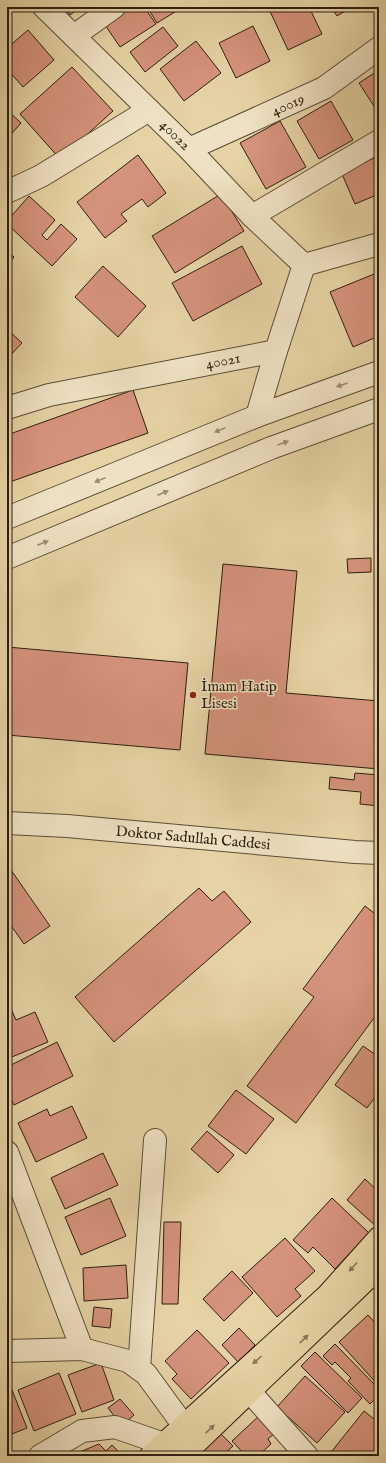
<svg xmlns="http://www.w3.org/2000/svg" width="386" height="1463" font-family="'IM FELL English',serif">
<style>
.building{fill:#d5937b;stroke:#2c1f0f}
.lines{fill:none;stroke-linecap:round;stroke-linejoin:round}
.minor-casing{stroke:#5a4c34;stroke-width:24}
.major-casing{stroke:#2c1f0f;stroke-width:24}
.minor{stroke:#efe2c4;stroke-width:22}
.major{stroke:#e6d3a5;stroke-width:22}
.oneway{fill:#978a73}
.oneway2{fill:#89795a}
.poi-dot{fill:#8f2418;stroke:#efe2c4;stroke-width:1.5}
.labels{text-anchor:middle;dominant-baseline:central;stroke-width:3;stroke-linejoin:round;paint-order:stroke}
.street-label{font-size:15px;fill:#2c1f0f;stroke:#efe2c4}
.poi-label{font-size:15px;fill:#2c1f0f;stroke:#efe2c4;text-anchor:start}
</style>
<rect width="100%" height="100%" fill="#e6d3a5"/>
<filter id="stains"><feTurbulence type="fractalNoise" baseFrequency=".005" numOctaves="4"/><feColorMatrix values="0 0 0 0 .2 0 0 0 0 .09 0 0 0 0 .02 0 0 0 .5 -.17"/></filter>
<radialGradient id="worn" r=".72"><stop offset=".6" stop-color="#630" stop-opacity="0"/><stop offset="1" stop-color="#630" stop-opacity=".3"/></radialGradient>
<g class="building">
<polygon points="63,7 80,7 70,15"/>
<polygon points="125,7 144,7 156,24 120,47 103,22"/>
<polygon points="147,7 183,7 157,23"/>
<polygon points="268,7 309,7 322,34 288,50"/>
<polygon points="331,7 352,7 337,16"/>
<polygon points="253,26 270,61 236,78 219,43"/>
<polygon points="163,27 178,46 145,72 130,52"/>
<polygon points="28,30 54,60 23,87 7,69 7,48"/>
<polygon points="196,41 221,73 184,101 160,69"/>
<polygon points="72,67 113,111 60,159 20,114"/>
<polygon points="379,70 379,114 359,83"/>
<polygon points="331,101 353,140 319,159 297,121"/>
<polygon points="7,110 21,123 7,139"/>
<polygon points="280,121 306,167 266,189 240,143"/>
<polygon points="138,155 166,193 148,207 142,199 121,214 127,221 105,238 77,202"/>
<polygon points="379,156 379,194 355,204 341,172"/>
<polygon points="221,194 244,231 175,273 152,236"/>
<polygon points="29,196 55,220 42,235 47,240 61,224 77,239 52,266 7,224 7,221"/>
<polygon points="242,246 262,284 193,321 172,283"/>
<polygon points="7,251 14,257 7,266"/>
<polygon points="103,266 146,306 118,337 75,297"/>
<polygon points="379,272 379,336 353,347 330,292"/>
<polygon points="7,329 22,343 7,359"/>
<polygon points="133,390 148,433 7,483 7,435"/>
<polygon points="371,558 371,572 348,573 347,559"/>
<polygon points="223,564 297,571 286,693 379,701 379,769 205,754"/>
<polygon points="379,565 379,580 376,580"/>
<polygon points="7,647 188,663 180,750 7,735"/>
<polygon points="355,773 379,775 379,806 360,804 361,792 329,789 330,777 354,780"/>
<polygon points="11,870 50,926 24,944 7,920 7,873"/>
<polygon points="199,888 212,901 224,891 251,922 114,1042 75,997"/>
<polygon points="365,906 379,917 379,1021 374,1018 296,1123 247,1086 314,997 303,989"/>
<polygon points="12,1011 16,1020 35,1012 48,1042 7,1059 7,1013"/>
<polygon points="57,1042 73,1076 14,1105 7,1091 7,1067"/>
<polygon points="363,1046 379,1057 379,1092 367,1108 335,1085"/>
<polygon points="236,1090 274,1119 246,1154 208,1126"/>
<polygon points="72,1106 87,1138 36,1162 18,1123 47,1109 50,1116"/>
<polygon points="207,1131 234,1155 218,1173 191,1149"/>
<polygon points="103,1153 118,1185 65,1209 51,1178"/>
<polygon points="365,1179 379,1192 379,1225 377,1227 347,1200"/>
<polygon points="110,1198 126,1236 81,1255 65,1217"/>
<polygon points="332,1198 369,1233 335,1269 313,1247 308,1253 293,1240"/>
<polygon points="164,1222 181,1222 178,1304 162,1304"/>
<polygon points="285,1238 315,1271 295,1289 301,1296 277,1317 242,1277"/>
<polygon points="126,1265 128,1298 84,1301 83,1268"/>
<polygon points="232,1271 253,1293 224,1321 203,1299"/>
<polygon points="94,1307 112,1309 110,1328 92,1326"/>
<polygon points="368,1315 379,1327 379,1386 339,1342"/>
<polygon points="239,1328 255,1345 238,1362 222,1345"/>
<polygon points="197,1330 229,1363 191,1399 172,1379 177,1374 165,1361"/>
<polygon points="335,1344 379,1389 379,1395 370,1404 348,1381 351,1378 335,1362 332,1365 323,1356"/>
<polygon points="315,1352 362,1398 348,1413 301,1366"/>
<polygon points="101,1363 114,1400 82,1412 68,1375"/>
<polygon points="59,1373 76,1414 34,1431 18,1390"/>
<polygon points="305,1376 345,1412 317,1443 277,1407"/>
<polygon points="12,1390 27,1428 7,1436 7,1392"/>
<polygon points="120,1399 134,1415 122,1426 108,1408"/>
<polygon points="364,1411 379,1423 379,1456 328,1456"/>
<polygon points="261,1414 276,1432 268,1439 271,1444 258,1456 246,1456 232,1441"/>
<polygon points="221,1434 233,1446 222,1456 205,1456 202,1453"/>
<polygon points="99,1444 106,1451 112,1445 121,1454 124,1451 130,1456 76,1456 75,1454"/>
</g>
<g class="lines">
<g class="minor-casing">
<g id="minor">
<polyline points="44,7 189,149 252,216 304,265"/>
<polyline points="74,36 114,7"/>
<polyline points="189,149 324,88 379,48"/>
<polyline points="7,192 41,176 149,110"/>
<polyline points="252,216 379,141"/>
<polyline points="7,408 49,395 276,351 304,265 379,244"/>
<polyline points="257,416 276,351"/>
<polyline points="7,518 257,416 379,372"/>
<polyline points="7,558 271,448 379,409"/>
<polyline points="7,823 67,826 355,852 379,853"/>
<polyline points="7,1152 82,1349"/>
<polyline points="7,1351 82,1349 128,1361 146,1374 184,1426"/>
<polyline points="139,1369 155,1140"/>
<polyline points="250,1392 307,1456"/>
<polyline points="40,1456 82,1431 115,1427 164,1444"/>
</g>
</g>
<g class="major-casing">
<g id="major">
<polyline points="151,1456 327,1296 379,1238"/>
<polyline points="182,1456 379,1267"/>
</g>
</g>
<use href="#minor" class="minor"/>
<use href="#major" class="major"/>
</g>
<defs><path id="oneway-solid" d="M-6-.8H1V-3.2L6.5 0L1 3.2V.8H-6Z"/></defs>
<g class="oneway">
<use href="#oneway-solid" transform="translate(342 385) rotate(161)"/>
<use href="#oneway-solid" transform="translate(220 430) rotate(158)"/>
<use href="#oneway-solid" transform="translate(283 443) rotate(-20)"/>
<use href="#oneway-solid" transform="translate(100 480) rotate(158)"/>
<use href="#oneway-solid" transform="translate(163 493) rotate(-23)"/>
<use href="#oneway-solid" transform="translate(43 543) rotate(-23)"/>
</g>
<g class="oneway2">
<use href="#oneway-solid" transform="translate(353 1267) rotate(132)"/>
<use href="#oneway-solid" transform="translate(304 1339) rotate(-44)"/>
<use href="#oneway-solid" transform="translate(257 1360) rotate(138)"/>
<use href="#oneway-solid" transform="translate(210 1429) rotate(-43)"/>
</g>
<circle class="poi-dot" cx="193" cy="695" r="4"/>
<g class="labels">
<g class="street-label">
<text transform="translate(288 105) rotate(-24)">40019</text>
<text transform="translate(175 135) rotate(45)">40022</text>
<text transform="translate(223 361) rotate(-11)">40021</text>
<text transform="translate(193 838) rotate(5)">Doktor Sadullah Caddesi</text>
</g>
<g class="poi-label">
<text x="201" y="686">İmam Hatip<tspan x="201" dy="17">Lisesi</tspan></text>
</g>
</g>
<rect width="386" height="1463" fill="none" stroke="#e6d3a5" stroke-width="24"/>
<rect x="8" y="8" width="370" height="1447" fill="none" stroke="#2c1f0f" stroke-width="2"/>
<rect x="12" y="12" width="362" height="1439" fill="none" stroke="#2c1f0f"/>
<rect width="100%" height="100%" filter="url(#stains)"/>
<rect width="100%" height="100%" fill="url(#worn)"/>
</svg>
